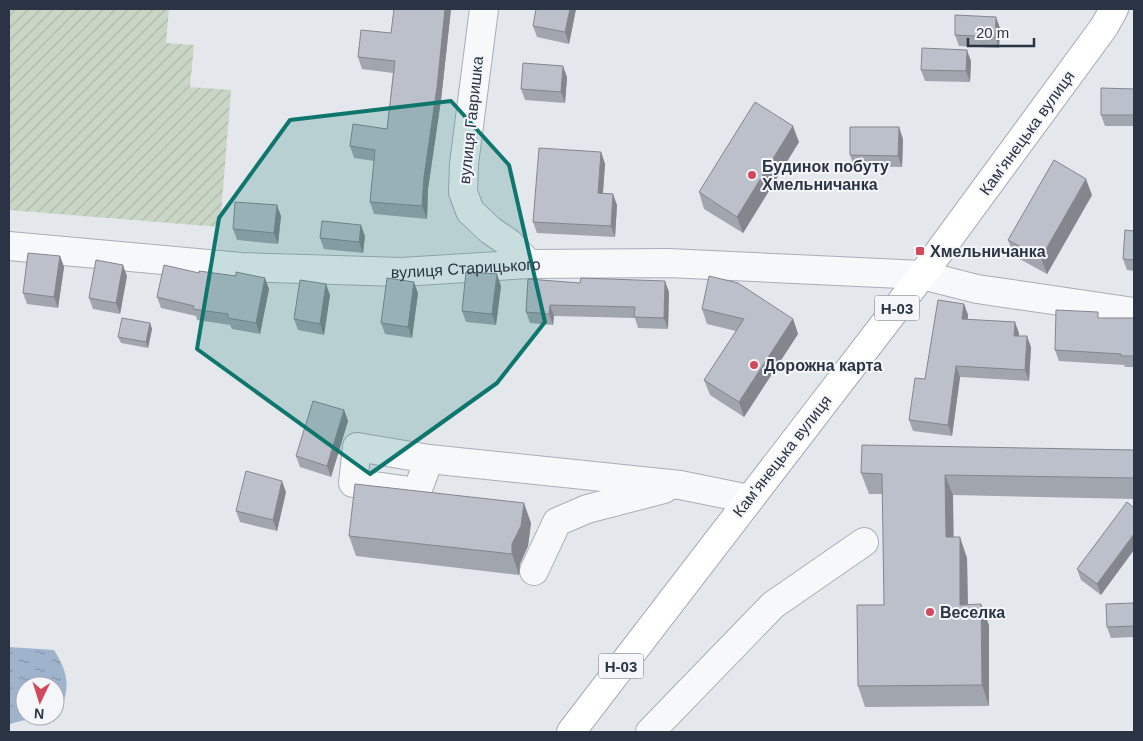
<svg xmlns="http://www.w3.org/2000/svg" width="1143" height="741" font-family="Arial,sans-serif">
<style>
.garden{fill:url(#garden-furrows)}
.water{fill:url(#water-ripples)}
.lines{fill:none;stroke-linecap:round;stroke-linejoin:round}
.minor-casing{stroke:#a9aeb7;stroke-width:30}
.major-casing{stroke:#a3abb8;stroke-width:30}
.minor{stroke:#f7f8fa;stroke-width:28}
.major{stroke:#fff;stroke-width:28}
.wall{fill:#a1a5ae}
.shaded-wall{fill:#83868d}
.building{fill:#bbc0ca;stroke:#83868d}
.marked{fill:#0f766e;fill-opacity:0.2;stroke:#0f766e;stroke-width:4;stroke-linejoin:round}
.poi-dot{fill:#d1495b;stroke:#f4f6f9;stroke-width:2}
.labels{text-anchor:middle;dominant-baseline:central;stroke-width:4;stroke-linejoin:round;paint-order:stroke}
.shield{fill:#f4f6f9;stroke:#676e7b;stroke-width:1}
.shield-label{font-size:15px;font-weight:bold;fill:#2b3445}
.street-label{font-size:16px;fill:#2b3445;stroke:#f4f6f9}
.poi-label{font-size:16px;font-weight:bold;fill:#2b3445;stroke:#f4f6f9;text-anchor:start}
</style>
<defs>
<pattern id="garden-furrows" width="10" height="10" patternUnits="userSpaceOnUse" patternTransform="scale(1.25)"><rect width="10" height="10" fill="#c9d6c5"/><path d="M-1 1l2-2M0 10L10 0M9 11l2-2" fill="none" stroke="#adb8ab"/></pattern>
<pattern id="water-ripples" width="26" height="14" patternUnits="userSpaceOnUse" patternTransform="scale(1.25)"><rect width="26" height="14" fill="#9fb4cc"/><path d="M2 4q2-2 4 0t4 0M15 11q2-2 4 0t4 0" fill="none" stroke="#8293a7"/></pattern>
</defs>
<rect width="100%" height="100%" fill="#e4e7ec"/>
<polygon class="garden" points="9,9 169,9 166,43 194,45 190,87 231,90 220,227 9,210"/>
<path class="water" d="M9,647L54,650C67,671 71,685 61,709L55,711V686H25V716H41L9,724Z"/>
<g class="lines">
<g class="minor-casing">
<g id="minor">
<polyline points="484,9 464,164 463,192 470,211 490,230 509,243 529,264"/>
<path id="s1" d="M9,246L241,267L401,272L529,264L668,263L922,275L977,289L1134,312"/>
<polyline points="429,459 417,492 353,483 357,447 429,459 680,485 749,499"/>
<polyline points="534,571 557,522 587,509 664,489"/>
<polyline points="650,732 773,605 864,542"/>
</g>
</g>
<g class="major-casing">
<polyline id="major" points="571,732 922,275 1104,27 1114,9"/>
</g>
<use href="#minor" class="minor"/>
<use href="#major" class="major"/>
</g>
<g class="wall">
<polygon points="394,9 451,9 441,100 428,189 427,219 374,214 370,202 374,161 354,158 350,146 387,129 393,73 362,69 358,57 391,33"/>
<polygon points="576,9 569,44 537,37 533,26"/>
<rect x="990" y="9" width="36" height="1"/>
<polygon points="1000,28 999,48 959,46 955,35"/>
<polygon points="971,61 970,82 925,81 921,70"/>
<polygon points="567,77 565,103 525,100 521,89"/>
<polygon points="1134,89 1134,126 1105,126 1101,115"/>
<polygon points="903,139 902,167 854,166 850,155"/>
<polygon points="799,142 743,233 704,209 699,192"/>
<polygon points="601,152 605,164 603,193 617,205 615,237 537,233 533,222"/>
<polygon points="1092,195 1047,274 1014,256 1008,240"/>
<polygon points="281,216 278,244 237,240 233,229"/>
<polygon points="1134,231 1134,271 1127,270 1123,259"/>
<polygon points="365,236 363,253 324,249 320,238"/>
<polygon points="60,256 64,267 58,308 27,304 23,293"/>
<polygon points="127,276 120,314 93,309 89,298"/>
<polygon points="528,279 669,292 668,329 638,328 635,318 554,316 553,325 530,323 526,312"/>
<polygon points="501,286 496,325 466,322 462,311"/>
<polygon points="269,289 260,334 232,329 230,325 197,320 196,316 161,308 157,297"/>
<polygon points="418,293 412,338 385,334 381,323"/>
<polygon points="330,295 324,335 298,330 294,319"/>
<polygon points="964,304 968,315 968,319 1019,333 1019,336 1031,347 1029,381 960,377 952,436 913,431 909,420 925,379"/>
<polygon points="702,309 793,319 798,334 744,417 710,395 704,380 736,331 707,324"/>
<polygon points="1100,318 1134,318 1134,367 1125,367 1124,365 1059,361 1055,350"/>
<polygon points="150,323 152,329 148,348 121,343 118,337"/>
<polygon points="344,410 348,421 331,477 300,467 296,456"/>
<polygon points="1134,450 1134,499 953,495 953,537 967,558 968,604 989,625 989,706 865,707 858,686 884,605 883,494 869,494 861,473"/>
<polygon points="286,492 277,531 240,522 236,511"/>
<polygon points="1127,502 1101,595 1081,580 1077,569"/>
<polygon points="531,523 528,546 520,564 519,575 356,556 349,536"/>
<polygon points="1134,603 1134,637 1111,638 1107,627"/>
</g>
<g class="shaded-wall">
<polygon points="445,9 451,9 441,100 428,189 427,219 422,206 424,177"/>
<polygon points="570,9 576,9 569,44 565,32"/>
<polygon points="996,17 1000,28 999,48 995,37"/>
<polygon points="967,50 971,61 970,82 966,71"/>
<polygon points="563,66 567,77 565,103 561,92"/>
<polygon points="793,126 799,142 743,233 737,217"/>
<polygon points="899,127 903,139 902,167 898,156"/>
<polygon points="601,152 605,164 602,204 598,193"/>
<polygon points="1086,179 1092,195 1047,274 1041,258"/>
<polygon points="613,194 617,205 615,237 611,226"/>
<polygon points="277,205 281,216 278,244 274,233"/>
<polygon points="361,225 365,236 363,253 359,242"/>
<polygon points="60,256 64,267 58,308 54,297"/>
<polygon points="123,265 127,276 120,314 116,303"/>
<polygon points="497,274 501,286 496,325 492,314"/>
<polygon points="265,278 269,289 260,334 256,323"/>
<polygon points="665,281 669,292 668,329 664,318"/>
<polygon points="414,282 418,293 412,338 408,327"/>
<polygon points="326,284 330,295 324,335 320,324"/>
<polygon points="964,304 968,315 966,330 962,319"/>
<polygon points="550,305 554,316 553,325 549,314"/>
<polygon points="793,319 798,334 744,417 739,402"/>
<polygon points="1015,322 1019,333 1018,347 1014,336"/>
<polygon points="150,323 152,329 148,348 146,342"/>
<polygon points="1027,336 1031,347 1029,381 1025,370"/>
<polygon points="956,366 960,377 952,436 948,425"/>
<polygon points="344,410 348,421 331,477 327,466"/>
<polygon points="945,475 953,495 954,558 946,537"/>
<polygon points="282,481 286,492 277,531 273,520"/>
<polygon points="524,503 531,523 528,546 520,564 519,575 512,554 512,544"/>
<polygon points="1134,534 1134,550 1101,595 1097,584"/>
<polygon points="960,537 967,558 968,625 960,605"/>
<polygon points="981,604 989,625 989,706 982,685"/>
</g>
<g class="building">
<polygon points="394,9 445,9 437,87 424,177 422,206 370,202 375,150 350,146 353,124 387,129 395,61 358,57 361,30 391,33"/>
<polygon points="536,9 570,9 565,32 533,26"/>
<polygon points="955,15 996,17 995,37 955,35"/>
<polygon points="922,48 967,50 966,71 921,70"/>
<polygon points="523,63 563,66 561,92 521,89"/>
<polygon points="1101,88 1134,89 1134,115 1101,115"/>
<polygon points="755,102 793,126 737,217 699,192"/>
<polygon points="850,127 899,127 898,156 850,155"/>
<polygon points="539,148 601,152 598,193 613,194 611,226 533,222"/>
<polygon points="1054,160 1086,179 1041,258 1008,240"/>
<polygon points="235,202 277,205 274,233 233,229"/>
<polygon points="322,221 361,225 359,242 320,238"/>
<polygon points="1125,230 1134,231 1134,260 1123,259"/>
<polygon points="28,253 60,256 54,297 23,293"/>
<polygon points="96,260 123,265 116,303 89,298"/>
<polygon points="164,265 199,273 199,271 236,276 236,272 265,278 256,323 228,318 228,314 193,309 194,306 157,297"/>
<polygon points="466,272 497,274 492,314 462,311"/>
<polygon points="709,276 738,283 793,319 739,402 704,380 744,319 702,309"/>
<polygon points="387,278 414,282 408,327 381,323"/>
<polygon points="581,278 665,281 664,318 634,317 635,307 550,305 549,314 526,312 528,279 580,283"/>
<polygon points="300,280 326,284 320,324 294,319"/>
<polygon points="938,300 964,304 962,319 1015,322 1014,336 1027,336 1025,370 956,366 948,425 909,420 915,378 925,379"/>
<polygon points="1056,310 1098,312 1098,318 1134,318 1134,356 1121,356 1121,354 1055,350"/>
<polygon points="122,318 150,323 146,342 118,337"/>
<polygon points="313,401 344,410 327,466 296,456"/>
<polygon points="862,445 1134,450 1134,478 945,475 946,537 960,537 960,605 981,604 982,685 858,686 857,605 884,605 882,474 861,473"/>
<polygon points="246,471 282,481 273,520 236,511"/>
<polygon points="355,484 524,503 521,526 512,544 512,554 349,536"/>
<polygon points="1127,502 1134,508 1134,534 1097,584 1077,569"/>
<polygon points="1134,603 1134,626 1107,627 1106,604"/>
</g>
<path class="marked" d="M451,101L509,165L545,322L497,383L370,474L197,349L219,218L290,120Z"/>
<g class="poi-dot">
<circle cx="752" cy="175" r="5"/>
<rect x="915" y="246" width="10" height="10" rx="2.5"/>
<circle cx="754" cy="365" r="5"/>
<circle cx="930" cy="612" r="5"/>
</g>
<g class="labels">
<g class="shield">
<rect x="874.5" y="295.5" width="45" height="25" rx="4"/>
<rect x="598.5" y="653.5" width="45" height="25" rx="4"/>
</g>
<g class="shield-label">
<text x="897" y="308">Н-03</text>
<text x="621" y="666">Н-03</text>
</g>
<g class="street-label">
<text transform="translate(471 120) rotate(-84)">вулиця Гавришка</text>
<text transform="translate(1027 133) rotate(-54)">Камʼянецька вулиця</text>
<text stroke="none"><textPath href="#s1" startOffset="458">вулиця Старицького</textPath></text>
<text transform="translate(782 456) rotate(-52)">Камʼянецька вулиця</text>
</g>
<g class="poi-label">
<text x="762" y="166">Будинок побуту<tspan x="762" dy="18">Хмельничанка</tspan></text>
<text x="930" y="251">Хмельничанка</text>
<text x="764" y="365">Дорожна карта</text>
<text x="940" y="612">Веселка</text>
</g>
</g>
<rect width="1143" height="741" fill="none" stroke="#2b3445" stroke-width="20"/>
<g transform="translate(40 701) rotate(184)"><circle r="24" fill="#f4f6f9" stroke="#a4a8b1"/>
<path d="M0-4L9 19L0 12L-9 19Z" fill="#d1495b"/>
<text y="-8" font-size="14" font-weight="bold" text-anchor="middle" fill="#2b3445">N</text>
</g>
<path d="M968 38v8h66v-8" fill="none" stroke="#2b3445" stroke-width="2.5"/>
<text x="976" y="38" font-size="15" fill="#2b3445" stroke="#f4f6f9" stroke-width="4" paint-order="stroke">20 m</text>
</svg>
